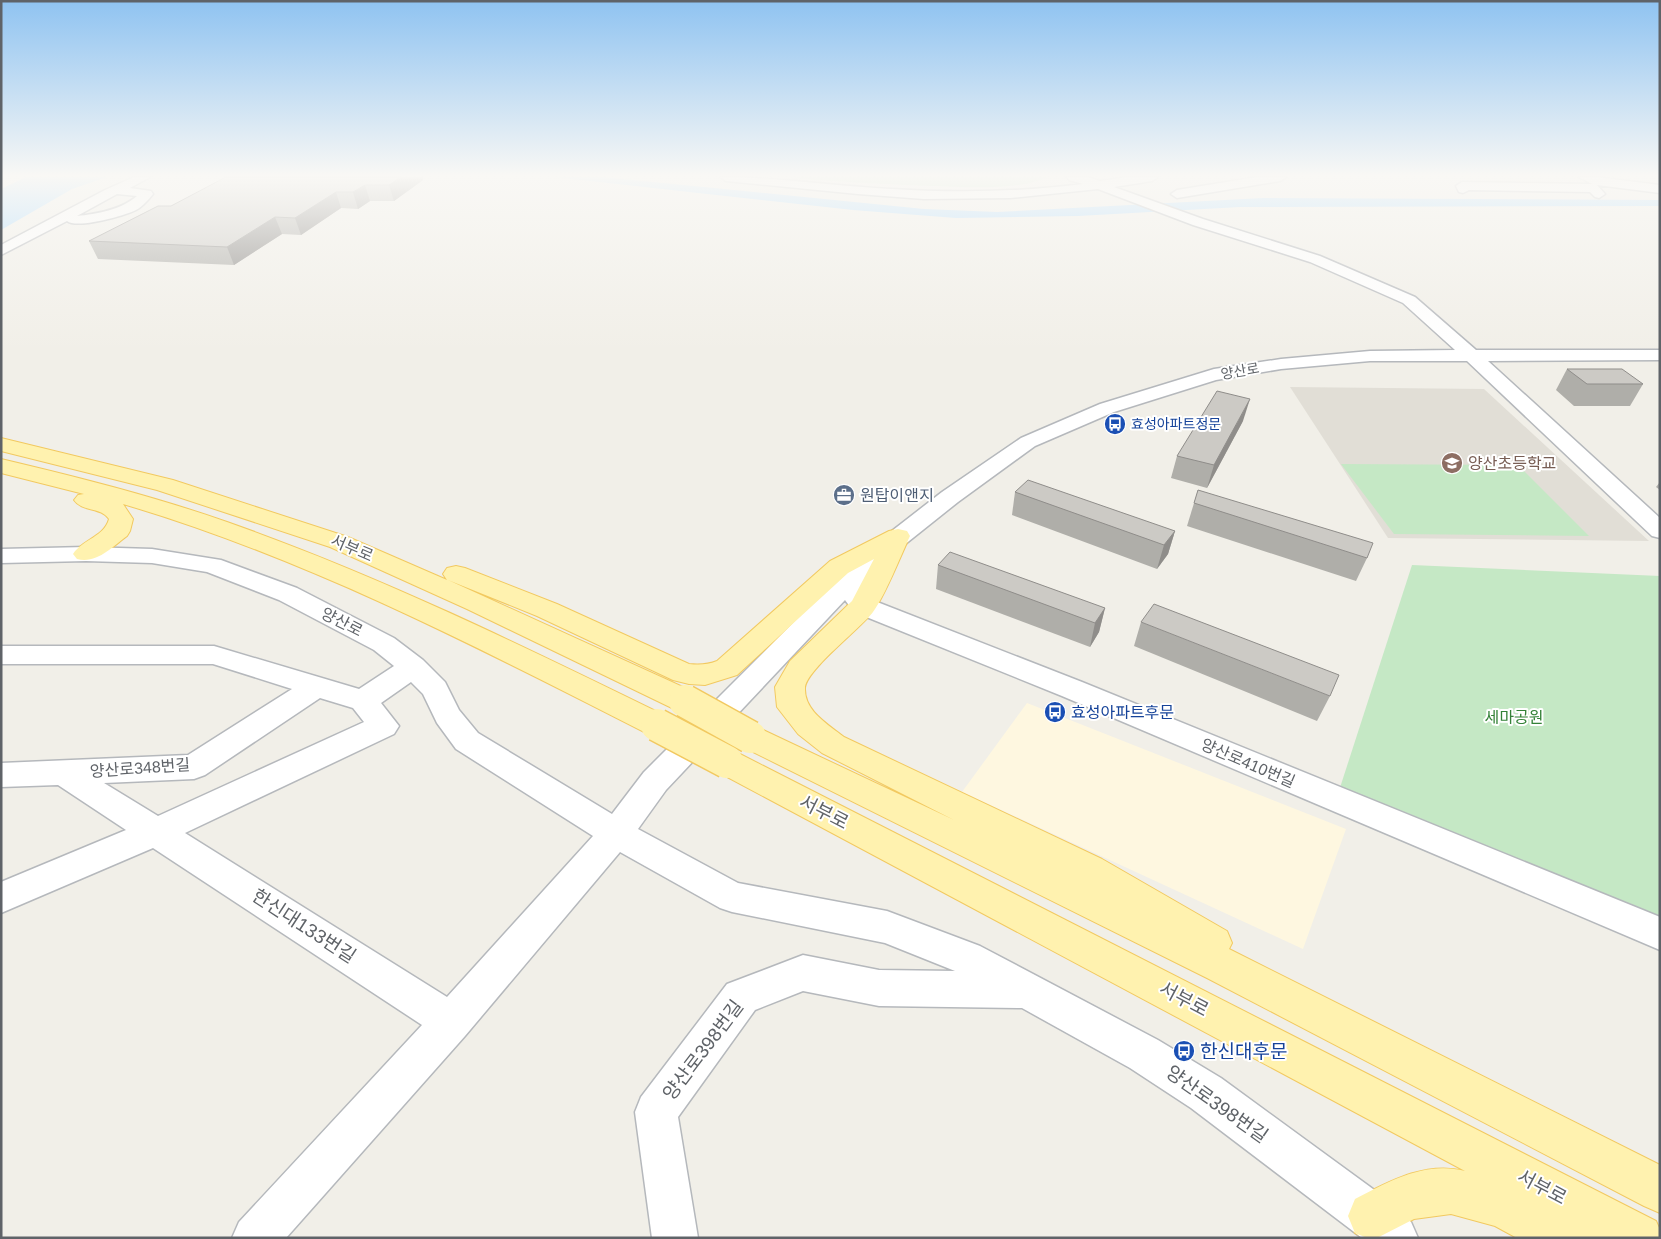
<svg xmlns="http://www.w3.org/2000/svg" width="1661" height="1239" font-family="Helvetica,'Noto Sans KR',sans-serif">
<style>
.commercial{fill:#fef7e0}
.education{fill:#e1ded6}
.green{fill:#c5e8c5}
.water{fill:#aadaff}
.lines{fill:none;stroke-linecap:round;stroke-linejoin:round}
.minor-casing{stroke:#b5b8bc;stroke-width:3}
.major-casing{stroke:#f2c960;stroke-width:2}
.minor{fill:#fff;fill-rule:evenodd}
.major{fill:#fff2af;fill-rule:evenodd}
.major-bridge-casing{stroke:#f2c960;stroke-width:35;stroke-linecap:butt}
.major-bridge{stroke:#fff2af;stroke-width:32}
.wall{fill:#afaea9}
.shaded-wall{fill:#8f8d8a}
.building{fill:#cccac5;stroke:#8f8d8a}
.labels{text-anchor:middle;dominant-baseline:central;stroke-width:4;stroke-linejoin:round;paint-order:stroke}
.far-street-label{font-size:14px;fill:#5f6368;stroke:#fff}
.far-transit-label{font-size:14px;fill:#164399;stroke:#fff;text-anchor:start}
.education-label{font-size:16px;fill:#785e54;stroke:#fff;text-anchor:start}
.service-label{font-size:16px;fill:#4e5e75;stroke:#fff;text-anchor:start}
.street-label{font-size:16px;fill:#5f6368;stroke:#fff}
.transit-label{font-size:16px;fill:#164399;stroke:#fff;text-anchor:start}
.park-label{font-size:16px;fill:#348238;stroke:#fff}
.near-street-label{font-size:19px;fill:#5f6368;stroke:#fff}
.near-transit-label{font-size:19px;fill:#164399;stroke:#fff;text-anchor:start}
</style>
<rect width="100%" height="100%" fill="#f1efe8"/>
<polygon class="commercial" points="1027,703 1346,829 1303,949 962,792"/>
<polygon class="education" points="1290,387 1484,389 1649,541 1388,538"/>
<g class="green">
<path d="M787,177H1047C1020,191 963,187 932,186C884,184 835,182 787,177Z"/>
<polygon points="1341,464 1518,465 1589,536 1394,534"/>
<polygon points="1412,565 1660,576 1660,934 1336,800"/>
</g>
<g class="water">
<polygon points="26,177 107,177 72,189 1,230 1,189"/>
<polygon points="554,177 603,177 924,209 997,212 1263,198 1660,200 1660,206 1240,207 1078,216 956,218 853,210"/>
</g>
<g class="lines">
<g class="minor-casing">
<g id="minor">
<path d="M134,177H150L130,188L151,191L153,194C149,199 142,207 136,210C124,216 77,229 67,221L1,255V245L105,190ZM117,194L137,196C121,210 97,214 77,216Z"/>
<path d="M720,177C778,177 834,186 892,189C956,193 1019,192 1083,184L1069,180L1067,177H1087L1100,181L1128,177H1158L1152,181L1114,187L1203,219L1320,256L1415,297L1476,350H1660V360L1488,361L1660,518V538L1652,536L1467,361H1370L1281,369L1216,380L1114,412L1035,446L958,502L879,565L864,580L869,596L872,600L1082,682L1660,917V950L1062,696L854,612L845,600L666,790L638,829L738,883L887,911L980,946L1158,1040L1221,1078L1388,1200L1411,1222L1418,1238H1362L1191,1108L1130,1068L1022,1008L879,1006L803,991L755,1010L678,1117L698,1238H652L635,1112L641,1097L727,984L803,955L879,970L955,971L885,943L732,912L720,908L620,852L465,1036L286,1238H232L239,1222L422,1025L153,848L1,913V882L126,830L58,785L1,787V763L188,755L292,689L213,664H1V646H214L359,689L394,666L374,650L279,600L207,572L152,563L86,561L1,563V549L86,547L152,549L221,560L297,588L394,638L423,660L445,682L459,710L478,733L612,814L644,772L861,555L942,492L1021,438L1100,404L1214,369L1281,359L1370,351L1455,350L1403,303L1310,262L1193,225L1098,189L1010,198L924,199L858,194L726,181ZM411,682L423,694L437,723L456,749L593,836L447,997L185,833L394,734L399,726L381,703ZM320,698L353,708L364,722L158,816L104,783L194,779L205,775Z"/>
<polygon points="1257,177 1286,177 1280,181 1177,198 1171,194 1177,190"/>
<polygon points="1579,177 1596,177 1660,185 1660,193 1597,185 1605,194 1599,198 1595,197 1590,192 1469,190 1463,193 1459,192 1456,186 1462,182 1592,184"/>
</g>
</g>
<g class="major-casing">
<g id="major">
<path d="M1,438L173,480L348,537L447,580L443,574L447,568L456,566L465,568L557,604L689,664C699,665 707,665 717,661L830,561L889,531L898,529L907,531L910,536C900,557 886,594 873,612C860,629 806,670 805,688C804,711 828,724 844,737L1102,859L1227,931L1232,943L1229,949L1660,1165V1213L1644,1206L1207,978L739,745L734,737L739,729L750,725L761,729L954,820L822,753L798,734L777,707L775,687L790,661L852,601L874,559L848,573L737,675L705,685L689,684L673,680L537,616L448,580L696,693L700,701L696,709L685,712L674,709L467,609L330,547L157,490L1,451Z"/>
<path d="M1,459C77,477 153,496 227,522C378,575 523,646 668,717L673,725L668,733L657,736L646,733C477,647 306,558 123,504L133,519L130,531L127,536C112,547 97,564 77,559L73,554C83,539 104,537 109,519C101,507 82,512 74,500L78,495L84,494L1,473Z"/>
<path d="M727,750L738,753L1656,1221L1660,1230V1238H1517L1495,1226L1451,1214L1414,1219L1377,1238H1367L1355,1233L1348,1216L1355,1199C1390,1181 1425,1161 1465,1171L716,771L711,762L716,753Z"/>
</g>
</g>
<use href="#minor" class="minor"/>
<use href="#major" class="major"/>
<g class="major-bridge-casing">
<g id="major-bridge">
<polyline points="685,701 750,737"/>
<polyline points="657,725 727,762"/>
</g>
</g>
<use href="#major-bridge" class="major-bridge"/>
</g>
<g class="wall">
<polygon points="226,177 423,177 423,180 394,201 370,201 358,209 341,208 301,235 282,234 234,265 98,259 89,241 171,206"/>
<polygon points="1567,369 1643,384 1630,406 1574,406 1556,390"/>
<polygon points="1243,421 1207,488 1171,478 1177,456"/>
<polygon points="1660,482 1660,490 1656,487"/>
<polygon points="1198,490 1367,558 1356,581 1187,526"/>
<polygon points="1015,492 1175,531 1168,554 1157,569 1012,515"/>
<polygon points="938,565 1105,608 1099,632 1090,647 936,589"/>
<polygon points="1141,622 1330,696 1317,721 1134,646"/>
</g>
<g class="shaded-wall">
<polygon points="397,177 423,177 423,180 394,201 389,185"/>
<polygon points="365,185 370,201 358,209 353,192"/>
<polygon points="336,192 341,208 301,235 295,218"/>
<polygon points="275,217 282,234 234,265 227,247"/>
<polygon points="1250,399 1243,421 1207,488 1214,465"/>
<polygon points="1175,531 1168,554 1157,569 1164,545"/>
<polygon points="1105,608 1099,632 1090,647 1095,623"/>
</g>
<g class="building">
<polygon points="226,177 401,177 389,185 365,185 353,192 336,192 295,218 275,217 227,247 89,241 158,206 171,206"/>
<polygon points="1567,369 1622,369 1643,384 1587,384"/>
<polygon points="1217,391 1250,399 1214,465 1177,456"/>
<polygon points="1028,480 1175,531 1164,545 1015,492"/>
<polygon points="1198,490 1373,543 1367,558 1194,503"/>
<polygon points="950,552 1105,608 1095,623 938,565"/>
<polygon points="1154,604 1339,675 1330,696 1141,622"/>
</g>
<linearGradient id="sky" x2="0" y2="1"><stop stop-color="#8fc3f1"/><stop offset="0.5" stop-color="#f9f8f5"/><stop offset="1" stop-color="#f9f8f5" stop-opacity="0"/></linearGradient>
<rect width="1661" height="351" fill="url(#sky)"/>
<defs>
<g id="bus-disc" transform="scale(1.125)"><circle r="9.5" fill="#1a4fb4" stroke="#fff"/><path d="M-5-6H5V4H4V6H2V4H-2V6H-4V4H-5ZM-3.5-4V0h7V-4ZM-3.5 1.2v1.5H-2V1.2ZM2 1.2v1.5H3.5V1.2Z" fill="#fff"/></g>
<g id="school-disc" transform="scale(1.125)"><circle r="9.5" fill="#8d6e63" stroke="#fff"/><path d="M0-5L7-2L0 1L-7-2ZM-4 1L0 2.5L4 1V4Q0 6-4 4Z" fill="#fff"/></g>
<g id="office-disc" transform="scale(1.125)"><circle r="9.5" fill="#5c6f8a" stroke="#fff"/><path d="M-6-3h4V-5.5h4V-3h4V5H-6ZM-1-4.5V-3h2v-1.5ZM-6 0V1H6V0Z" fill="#fff"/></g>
</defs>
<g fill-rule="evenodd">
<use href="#bus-disc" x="1115" y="424"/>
<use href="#school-disc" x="1452" y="463"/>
<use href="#office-disc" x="844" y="495"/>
<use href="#bus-disc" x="1055" y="712"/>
<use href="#bus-disc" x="1184" y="1051"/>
</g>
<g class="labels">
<g class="far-street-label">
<text transform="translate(1240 371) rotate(-10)">양산로</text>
</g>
<g class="far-transit-label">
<text x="1131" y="424">효성아파트정문</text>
</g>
<g class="education-label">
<text x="1468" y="463">양산초등학교</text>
</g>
<g class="service-label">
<text x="860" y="495">원탑이앤지</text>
</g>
<g class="street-label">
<text transform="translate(352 548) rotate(23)">서부로</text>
<text transform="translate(342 622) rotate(27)">양산로</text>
<text transform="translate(1248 763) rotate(23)">양산로410번길</text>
<text transform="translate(140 768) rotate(-4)">양산로348번길</text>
</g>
<g class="transit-label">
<text x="1071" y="712">효성아파트후문</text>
</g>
<g class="park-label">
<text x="1514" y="717">세마공원</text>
</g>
<g class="near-street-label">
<text transform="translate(824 812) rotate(27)">서부로</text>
<text transform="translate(304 926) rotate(33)">한신대133번길</text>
<text transform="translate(1184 999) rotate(28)">서부로</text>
<text transform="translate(703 1050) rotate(-53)">양산로398번길</text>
<text transform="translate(1217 1104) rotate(35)">양산로398번길</text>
<text transform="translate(1542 1187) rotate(28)">서부로</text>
</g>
<g class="near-transit-label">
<text x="1200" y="1051">한신대후문</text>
</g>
</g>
<rect width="1661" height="1239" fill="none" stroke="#5f6368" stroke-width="5"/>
</svg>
